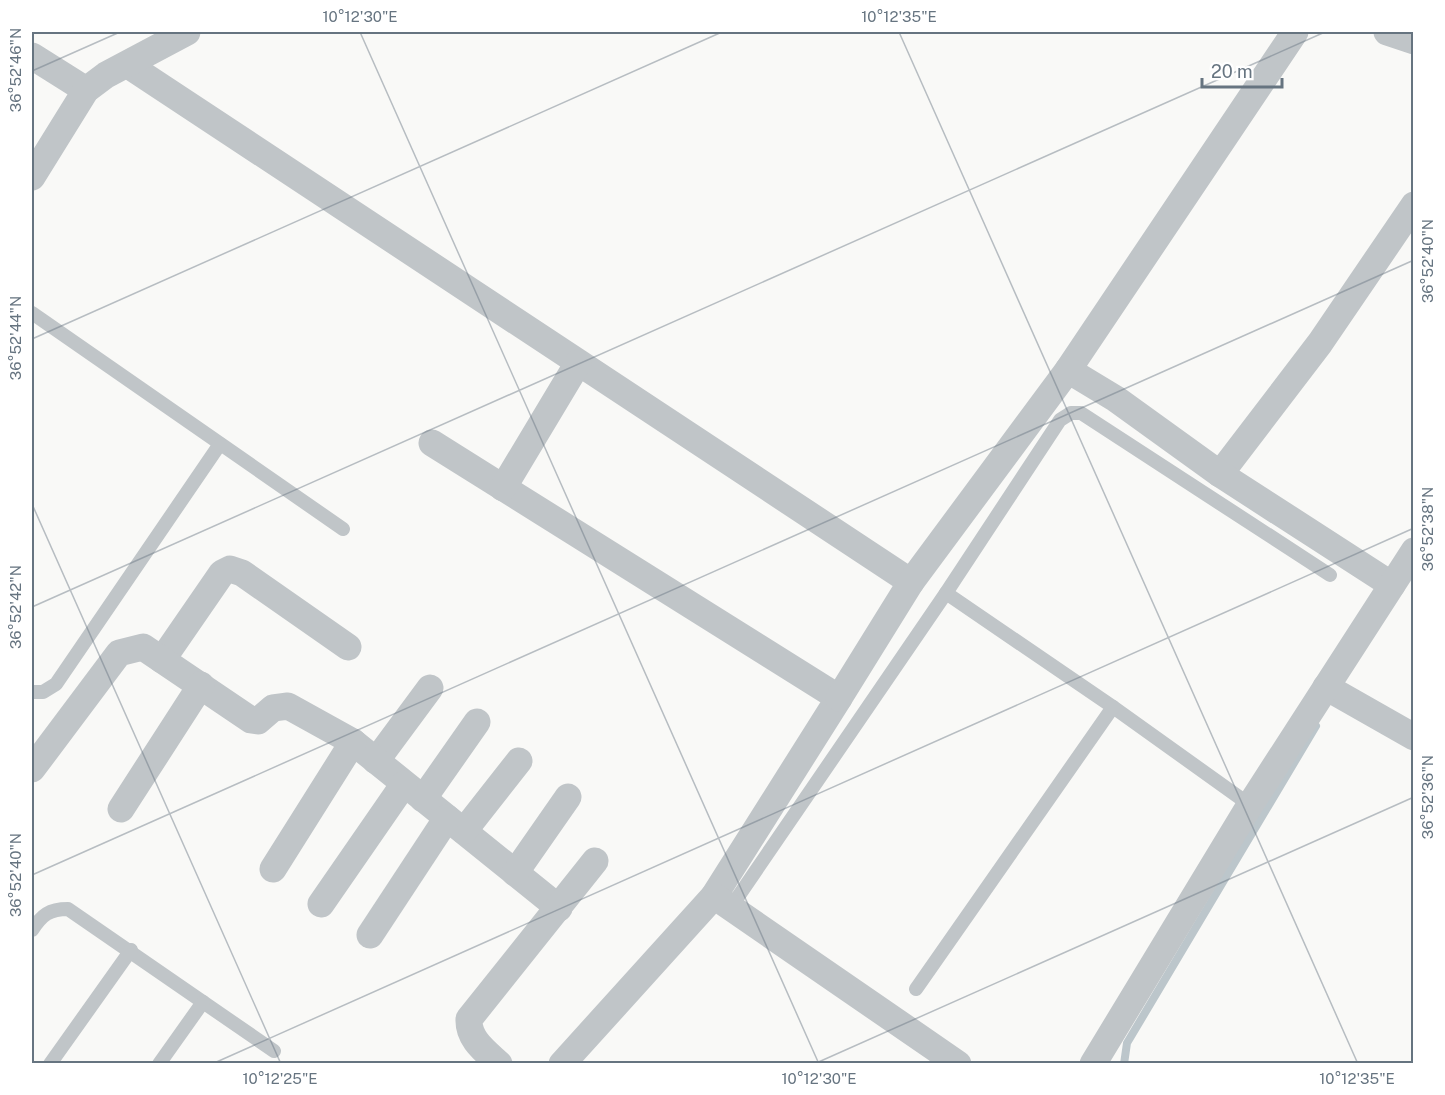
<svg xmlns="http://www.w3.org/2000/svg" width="1445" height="1095" font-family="'Public Sans',sans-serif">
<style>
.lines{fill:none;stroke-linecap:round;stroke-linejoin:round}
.stream{stroke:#bcc6cb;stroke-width:8}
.lane{stroke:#c0c5c8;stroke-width:14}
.street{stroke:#c0c5c8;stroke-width:27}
.ticks{fill:none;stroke:#667480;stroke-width:1.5;stroke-opacity:0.45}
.neatline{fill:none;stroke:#667480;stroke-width:2}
.ticks-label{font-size:15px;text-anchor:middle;fill:#667480}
</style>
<rect width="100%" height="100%" fill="#f9f9f7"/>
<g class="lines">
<polyline class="stream" points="1124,1064 1127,1043 1316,726"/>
<g class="lane">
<polyline points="32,313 343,529"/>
<polyline points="946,593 1113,707 1250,805"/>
<polyline points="32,692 43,692 56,684 220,444"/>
<polyline points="731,907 946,593 1060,420 1071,413 1081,413 1330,575"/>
<path d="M32,930C42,915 49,909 68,909L274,1051"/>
<polyline points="916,989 1113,707"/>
<polyline points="50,1064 131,950"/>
<polyline points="159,1064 203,1002"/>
</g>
<g class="street">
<polyline points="1387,32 1414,41"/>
<polyline points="32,56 86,90"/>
<polyline points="128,65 911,582"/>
<polyline points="32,177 86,90 106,75 187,32"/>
<polyline points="1068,370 1295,32"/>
<polyline points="432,443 839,698 714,896"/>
<polyline points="1220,474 1320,343 1414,205"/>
<polyline points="503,488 578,363"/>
<polyline points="162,660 222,573 230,569 242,573 348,647"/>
<polyline points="1326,687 1414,737"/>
<polyline points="839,698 911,582 1068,370 1116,399 1220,474 1392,585"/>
<polyline points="376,761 430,688"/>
<polyline points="32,769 119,653 143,647 251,720 258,721 273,708 288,706 353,742 559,908"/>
<polyline points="423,799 477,722"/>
<polyline points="121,809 201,685"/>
<polyline points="464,831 519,761"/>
<polyline points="273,869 353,742"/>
<polyline points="515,873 568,797"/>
<polyline points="321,904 404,784"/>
<polyline points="370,935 447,818"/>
<path d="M499,1064C485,1051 468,1039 469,1019L595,861"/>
<polyline points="562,1064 714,896 958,1064"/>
<polyline points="1093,1064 1250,805 1414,551"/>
</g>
</g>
<path class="ticks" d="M360,32L819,1064M899,32L1358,1064M32,71L120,32M32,339L722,32M32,504L281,1064M32,607L1325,32M32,875L1414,260M212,1064L1414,528M814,1064L1414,797"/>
<rect width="1445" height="1095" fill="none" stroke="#ffffff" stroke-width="66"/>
<path d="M1202 78v9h80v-9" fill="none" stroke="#667480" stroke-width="3"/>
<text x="1211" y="78" font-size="18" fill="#667480" stroke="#ffffff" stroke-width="4.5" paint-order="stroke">20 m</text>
<rect x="33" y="33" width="1379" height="1029" class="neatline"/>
<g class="ticks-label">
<text x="360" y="22">10°12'30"E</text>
<text x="899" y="22">10°12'35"E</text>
<text transform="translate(16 70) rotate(-90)" y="5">36°52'46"N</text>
<text transform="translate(1428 261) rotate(-90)" y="5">36°52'40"N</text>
<text transform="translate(16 338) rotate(-90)" y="5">36°52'44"N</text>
<text transform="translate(1428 529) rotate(-90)" y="5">36°52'38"N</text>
<text transform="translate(16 607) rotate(-90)" y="5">36°52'42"N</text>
<text transform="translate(1428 797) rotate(-90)" y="5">36°52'36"N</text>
<text transform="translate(16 875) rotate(-90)" y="5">36°52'40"N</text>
<text x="280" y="1084">10°12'25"E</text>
<text x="819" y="1084">10°12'30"E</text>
<text x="1357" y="1084">10°12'35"E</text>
</g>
</svg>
